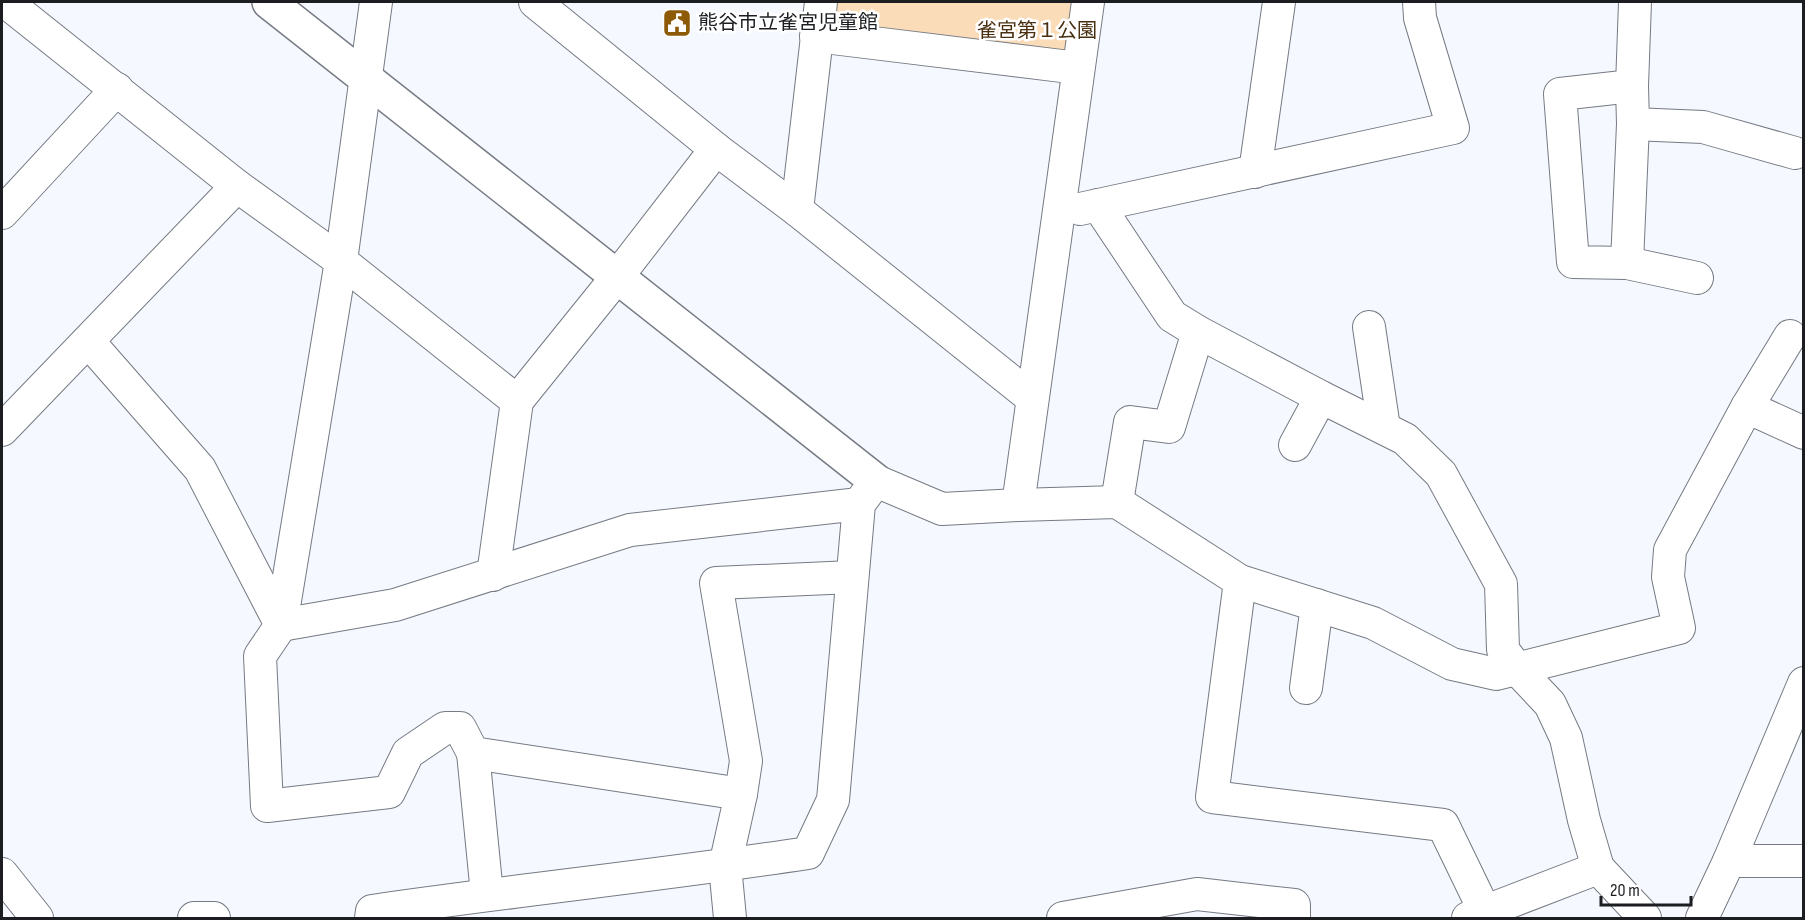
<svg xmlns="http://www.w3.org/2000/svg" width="1805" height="920" font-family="'Sofia Sans Condensed','Noto Sans JP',sans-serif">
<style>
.green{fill:#fbdcb9}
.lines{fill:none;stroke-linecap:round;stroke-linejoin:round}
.minor-casing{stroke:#757a83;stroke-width:34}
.tertiary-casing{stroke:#757a83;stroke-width:36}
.minor{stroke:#fff;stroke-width:32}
.tertiary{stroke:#fff;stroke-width:33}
.labels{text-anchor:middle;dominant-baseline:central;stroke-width:5;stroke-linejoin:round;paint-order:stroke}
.poi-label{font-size:20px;fill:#1b1d20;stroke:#fff;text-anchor:start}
.park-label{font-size:20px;fill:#483011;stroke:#fff}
</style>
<rect width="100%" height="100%" fill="#f5f8fe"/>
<polygon class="green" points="834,2 1075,2 1067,67 831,28"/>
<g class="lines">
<g class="minor-casing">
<g id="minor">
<polyline points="6,2 237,186 341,261 517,401 617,277 716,149"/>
<polyline points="376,2 341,261 281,625 260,656 267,806 389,792 408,753 445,728 460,728 473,753 741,794 725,866 730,918"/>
<polyline points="535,2 716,149 797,210 1032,398"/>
<polyline points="816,36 1078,68"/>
<polyline points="1632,86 1560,94 1573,262 1627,263 1697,278"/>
<polyline points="1633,124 1703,127 1795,153"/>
<polyline points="1255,172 1279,2"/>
<polyline points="1098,205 1172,316 1198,332 1321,397 1405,439 1441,474 1501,584 1503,650 1518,670 1550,704 1566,738 1584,820 1598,868 1645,918"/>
<polyline points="1080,209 1453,128 1420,18 1419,2"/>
<polyline points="797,210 821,2"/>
<polyline points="2,213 117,89"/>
<polyline points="1627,263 1633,124 1632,86 1635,2"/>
<polyline points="1369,327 1384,428"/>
<polyline points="88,341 200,469 281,625"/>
<polyline points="1747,407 1790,336"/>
<polyline points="2,430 237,186"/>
<polyline points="1295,445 1321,397"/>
<polyline points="1117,502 1130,422 1169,427 1198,332"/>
<polyline points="1018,505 1117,502 1240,581 1373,623 1452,664 1496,674 1679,628 1668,577 1670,550 1747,407 1804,433"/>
<polyline points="493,575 517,401"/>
<polyline points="1240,581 1212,797 1443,825 1488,918"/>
<polyline points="281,625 395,605 630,530 859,504"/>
<polyline points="1306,688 1317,605"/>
<polyline points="473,753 487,894"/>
<polyline points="741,794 746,761 716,583 852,577"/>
<polyline points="1729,861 1804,861"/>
<polyline points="2,874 37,918"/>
<polyline points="194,918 214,918"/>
<path d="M371,918L372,911C517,890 663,875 808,853L833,800L859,504L876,481L942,509L1018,505L1088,2"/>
<polyline points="1063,918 1197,894 1294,905 1294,918"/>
<polyline points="1468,918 1598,868"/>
<polyline points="1702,918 1729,861 1804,683"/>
</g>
</g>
<g class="tertiary-casing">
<polyline id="tertiary" points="269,2 876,481"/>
</g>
<use href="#minor" class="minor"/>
<use href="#tertiary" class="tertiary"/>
</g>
<defs>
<g id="civic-square" transform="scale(1.5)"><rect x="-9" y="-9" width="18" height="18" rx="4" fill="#8d5a07" stroke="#fff"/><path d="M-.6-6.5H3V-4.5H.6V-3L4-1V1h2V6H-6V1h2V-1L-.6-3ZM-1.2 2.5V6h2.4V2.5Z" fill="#fff"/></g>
</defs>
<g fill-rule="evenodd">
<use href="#civic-square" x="677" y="23"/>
</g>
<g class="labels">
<g class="poi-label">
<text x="698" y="23">熊谷市立雀宮児童館</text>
</g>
<g class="park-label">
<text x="1037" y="31">雀宮第１公園</text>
</g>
</g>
<rect width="1805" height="920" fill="none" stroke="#1b1d20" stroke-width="6"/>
<path d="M1601 896v9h90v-9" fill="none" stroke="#1b1d20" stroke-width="3"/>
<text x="1610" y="896" font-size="18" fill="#1b1d20" stroke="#ffffff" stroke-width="4.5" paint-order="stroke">20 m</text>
</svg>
